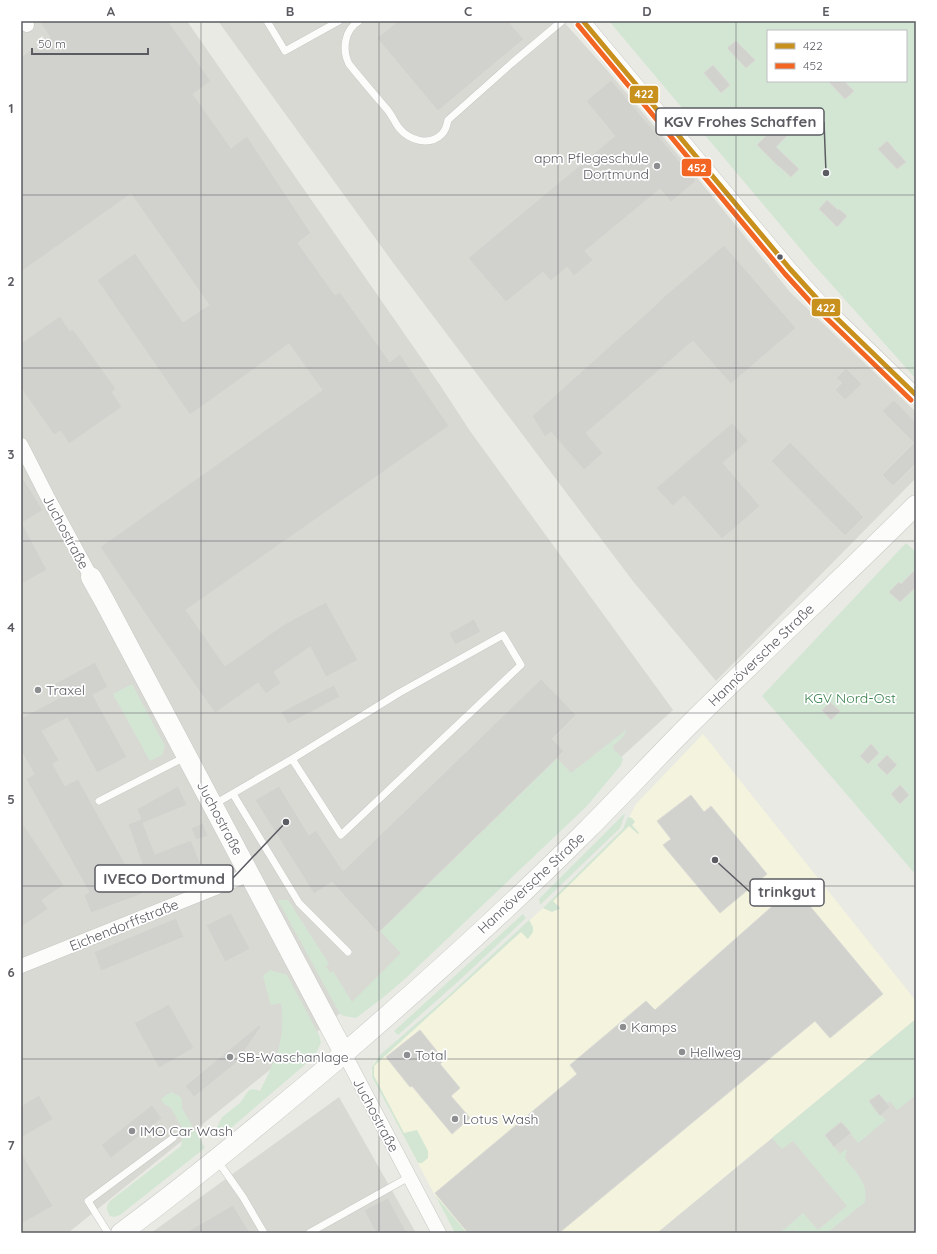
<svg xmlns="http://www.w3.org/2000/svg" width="937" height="1254" font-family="Quicksand,sans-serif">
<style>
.commercial{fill:#f3f3de}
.industrial{fill:#d9d9d4}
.green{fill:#d3e6d4;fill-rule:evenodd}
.building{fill:#d1d1ce;stroke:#dad9d4}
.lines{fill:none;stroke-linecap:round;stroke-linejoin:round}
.lane-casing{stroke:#c7c7c5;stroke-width:8}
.street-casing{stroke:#c7c7c5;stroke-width:15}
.secondary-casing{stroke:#c7c7c6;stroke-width:21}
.lane{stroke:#fcfcfb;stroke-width:7}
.street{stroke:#fcfcfb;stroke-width:14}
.secondary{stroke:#fcfcfb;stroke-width:20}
.bus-1-casing{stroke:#fff;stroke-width:8}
.bus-2-casing{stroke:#fff;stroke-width:8}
.bus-1{stroke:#c8901d;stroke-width:5}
.bus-2{stroke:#f26522;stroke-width:5}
.grid{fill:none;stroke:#5b5c62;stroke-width:1;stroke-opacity:0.55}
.poi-dot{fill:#8d8e90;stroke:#fff;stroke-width:1.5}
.bus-dot{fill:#5b5c62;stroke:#fff;stroke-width:1.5}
.labels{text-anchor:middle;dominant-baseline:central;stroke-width:3.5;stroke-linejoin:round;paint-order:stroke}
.poi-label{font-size:14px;fill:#5b5c62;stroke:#fff;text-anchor:start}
.street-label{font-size:14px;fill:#5b5c62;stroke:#fff}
.park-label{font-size:14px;fill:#3a814c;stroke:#fff}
.leader{fill:none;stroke:#5b5c62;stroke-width:1.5}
.callout-dot{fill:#5b5c62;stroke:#fff;stroke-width:1.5}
.callout{fill:#fff;stroke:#5b5c62;stroke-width:1.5}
.callout-label{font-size:15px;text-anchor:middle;font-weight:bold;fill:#5b5c62}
.line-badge{stroke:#fff;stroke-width:1.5}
.badge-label{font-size:11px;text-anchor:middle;font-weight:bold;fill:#fff}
.neatline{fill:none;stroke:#5b5c62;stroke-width:1.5}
.grid-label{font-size:13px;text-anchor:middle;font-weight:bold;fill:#5b5c62}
</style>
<rect width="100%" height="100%" fill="#eaeae4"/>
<polygon class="commercial" points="703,734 916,1001 916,1019 657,1233 455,1233 372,1077 371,1072 374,1062 448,996 543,908 623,829 636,804"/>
<g class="industrial">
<polygon points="21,21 187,21 440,385 470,431 673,710 344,1010 68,1233 21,1233"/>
<polygon points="218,21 563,21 607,70 699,180 790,292 916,412 916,478 716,681 632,580 394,264"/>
<polygon points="916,1019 916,1233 657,1233 754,1153"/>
<polygon points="339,1097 416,1233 151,1233"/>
</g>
<g class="green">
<path d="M609,21H916V379L814,265ZM768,31H906V81H768Z"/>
<polygon points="906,543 916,552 916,875 762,696"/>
<polygon points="132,684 165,746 162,755 150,761 113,694"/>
<polygon points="626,730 624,736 613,746 614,750 618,753 623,759 621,765 587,806 406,978 385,996 356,1018 344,1016 340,1014 278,900 288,900 329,964 326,966 330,973 333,971 352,1002 401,953 380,931 557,758 571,773"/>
<polygon points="624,814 625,814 620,828 540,905 539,899"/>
<polygon points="628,817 632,818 635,822 632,825 639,833 638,834 629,826 553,901 560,908 559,909 552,912 543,908 623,829"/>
<polygon points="523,914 526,918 462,978 398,1035 394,1031"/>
<polygon points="529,920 533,927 533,932 528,939 521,932 374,1066 374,1076 404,1133 417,1130 428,1151 428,1158 422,1163 418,1163 372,1077 372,1067 380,1055 448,996"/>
<path d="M270,970L287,975L319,1035L321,1043L316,1053L307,1063L224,1134L217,1133L216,1129L222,1117L240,1103L249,1090L253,1089L260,1091C276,1058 286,1042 281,1003L271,1005L263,976Z"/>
<path d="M916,1019V1095L897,1110L890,1101L887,1103L879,1094L869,1101L880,1115H881L886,1120L858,1143L841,1122L825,1135L840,1154L846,1149L847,1151L845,1156L846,1160C856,1173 869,1184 865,1202L827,1233H795L793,1230L788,1233H780L803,1213L818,1230L847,1206L793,1141L782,1149L772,1138Z"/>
<path d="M171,1092L179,1096L182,1099V1108L205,1148L120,1215L114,1217L110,1216C106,1210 106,1206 110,1201L181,1146L183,1135L182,1128L171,1108L164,1104L161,1099Z"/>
<polygon points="435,1195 467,1233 455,1233"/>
</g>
<g class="building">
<polygon points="39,21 168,21 211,81 193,94 231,148 247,136 311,233 298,243 335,295 340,292 390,362 400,354 449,426 186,610 225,666 283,625 326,602 358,660 326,677 310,647 274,672 281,683 266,694 258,683 215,713 157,631 100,547 322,390 289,344 190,415 97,280 135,253 183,322 209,305 131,194 21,272 21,57 50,37"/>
<polygon points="398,21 508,21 524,39 438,111 377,38"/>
<polygon points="736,41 755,60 746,68 727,48"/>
<polygon points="713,65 730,85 721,93 704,73"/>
<polygon points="611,80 696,181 671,202 660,189 585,251 593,260 574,276 567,267 551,281 543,272 506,302 468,258 615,136 586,101"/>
<polygon points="828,81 844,81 854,91 845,99"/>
<polygon points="791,110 801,121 776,147 799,169 791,177 780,167 779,167 757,145"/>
<polygon points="887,141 906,162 897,169 878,149"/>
<polygon points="827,200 838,210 839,209 847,216 837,227 819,209"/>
<polygon points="724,245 796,328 731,384 693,341 586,433 603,453 584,470 551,432 545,437 532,416 659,302 659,301"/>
<polygon points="60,316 70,331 73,329 116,389 112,392 122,407 69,444 61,431 54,435 21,388 21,343"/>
<polygon points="846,368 862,384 845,400 835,390 842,383 836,378"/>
<polygon points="894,400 916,423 916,463 893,486 882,475 914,443 882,411"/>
<polygon points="732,423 748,441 723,463 760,506 722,539 684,496 673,506 656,488"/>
<polygon points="790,442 864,517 845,536 771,461"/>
<polygon points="21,475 43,510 22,523 47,570 21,584"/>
<polygon points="916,569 916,587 900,602 889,592 899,582 901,584"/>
<polygon points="474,619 481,632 455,645 449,633"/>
<polygon points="95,662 108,687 93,695 127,757 97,773 67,718 42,731 59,760 53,764 65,786 78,779 142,894 91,913 84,895 89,892 26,779 34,774 21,751 21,718 61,697 54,684"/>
<polygon points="541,679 576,715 552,739 564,751 378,933 332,882 314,894 255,800 279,786 309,835 316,830 343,871"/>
<polygon points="334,685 340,697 288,724 281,712"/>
<polygon points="830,702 840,711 831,720 822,710"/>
<polygon points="871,744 879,753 868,764 860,756"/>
<polygon points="887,755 897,765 887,775 877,765"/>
<polygon points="900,785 909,795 900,804 891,794"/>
<polygon points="178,786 187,805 143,823 155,854 191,840 204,872 172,885 171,882 151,890 128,824 141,819 137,809"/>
<polygon points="691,795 704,812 711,806 767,874 720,913 663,845 671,839 657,821"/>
<polygon points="21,821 64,885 42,900 48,909 21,927"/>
<polygon points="203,823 208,836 196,840 191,828"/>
<polygon points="794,887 883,994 830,1038 815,1021 559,1233 468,1233 435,1193 577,1074 570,1065 646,1001 655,1010"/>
<polygon points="231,913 250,949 225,962 206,925"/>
<polygon points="176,918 184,937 101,971 94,952"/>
<polygon points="169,1004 194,1048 159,1068 134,1023"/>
<polygon points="259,1025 261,1027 236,1063 194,1097 185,1086"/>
<polygon points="420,1030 444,1060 440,1064 460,1088 451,1096 470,1118 452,1134 412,1086 410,1087 386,1057"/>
<polygon points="879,1094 890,1107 880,1116 869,1101"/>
<polygon points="39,1095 53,1119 21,1138 21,1106"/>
<polygon points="152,1105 162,1118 111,1158 101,1145"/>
<polygon points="841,1122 851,1133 834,1147 825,1135"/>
<polygon points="21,1152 53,1206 21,1224"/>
<polygon points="388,1198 407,1233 376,1233 364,1210"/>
<polygon points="233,1205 250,1233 185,1233"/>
</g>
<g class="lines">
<g class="lane-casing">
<g id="lane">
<polyline points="267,21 285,51 339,21"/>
<path d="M359,21C344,30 342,50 349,64C361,79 373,93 385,107C391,113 394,121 399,128C409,140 429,147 442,134C446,130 447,125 448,120L512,63L562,21"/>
<polyline points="233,794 299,903 348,952"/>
<polyline points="99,801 185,757"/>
<polyline points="213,805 292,759 399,693 503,635 521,665 341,835 292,759"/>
<polyline points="217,1160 243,1197 264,1233"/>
<polyline points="108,1233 88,1201 173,1138"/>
<polyline points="309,1233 409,1177"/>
</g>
</g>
<g class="street-casing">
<g id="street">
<polyline points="24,21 27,25"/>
<polyline points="583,21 790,269 820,302 916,395"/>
<polyline points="21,445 47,496 91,577"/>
<polyline points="21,966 250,874"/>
<polyline points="344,1053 439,1233"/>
</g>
</g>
<g class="secondary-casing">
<g id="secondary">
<polyline points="91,577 105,602 344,1053"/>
<path d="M121,1233C197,1177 269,1117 341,1056C426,983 509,908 588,829C623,794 656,758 690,724C764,650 842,579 916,505"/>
</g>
</g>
<use href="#lane" class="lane"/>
<use href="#street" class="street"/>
<use href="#secondary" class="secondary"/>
<g class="bus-1-casing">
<polyline id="bus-1" points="583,21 790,269 820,302 916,395"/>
</g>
<g class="bus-2-casing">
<polyline id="bus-2" points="578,25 785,274 815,307 911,400"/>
</g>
<use href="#bus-1" class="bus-1"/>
<use href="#bus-2" class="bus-2"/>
</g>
<path class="grid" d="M201,21V1233M379,21V1233M558,21V1233M736,21V1233M21,195H916M21,368H916M21,541H916M21,713H916M21,886H916M21,1059H916"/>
<g class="poi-dot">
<circle cx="657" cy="166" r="4"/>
<circle cx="38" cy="690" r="4"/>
<circle cx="623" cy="1027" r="4"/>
<circle cx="682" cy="1052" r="4"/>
<circle cx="407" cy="1055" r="4"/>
<circle cx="230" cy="1057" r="4"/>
<circle cx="455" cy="1119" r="4"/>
<circle cx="132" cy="1131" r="4"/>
</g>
<circle class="bus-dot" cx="780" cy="257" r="3.5"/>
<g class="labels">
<g class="poi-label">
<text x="649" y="158" text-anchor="end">apm Pflegeschule<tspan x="649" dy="16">Dortmund</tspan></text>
<text x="46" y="690">Traxel</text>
<text x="631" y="1027">Kamps</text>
<text x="690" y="1052">Hellweg</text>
<text x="415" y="1055">Total</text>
<text x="238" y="1057">SB-Waschanlage</text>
<text x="463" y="1119">Lotus Wash</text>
<text x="140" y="1131">IMO Car Wash</text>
</g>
<g class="street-label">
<text transform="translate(66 532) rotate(62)">Juchostraße</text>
<text transform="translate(761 655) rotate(-44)">Hannöversche Straße</text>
<text transform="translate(220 818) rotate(62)">Juchostraße</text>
<text transform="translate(531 883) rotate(-43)">Hannöversche Straße</text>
<text transform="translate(124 925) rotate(-22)">Eichendorffstraße</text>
<text transform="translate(376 1115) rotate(62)">Juchostraße</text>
</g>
<g class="park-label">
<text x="850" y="698">KGV Nord-Ost</text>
</g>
</g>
<path class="leader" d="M826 173L824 122M286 822L233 878M715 860L750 892"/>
<g class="callout-dot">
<circle cx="826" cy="173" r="4"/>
<circle cx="286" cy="822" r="4"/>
<circle cx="715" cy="860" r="4"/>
</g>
<g class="callout">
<rect x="656" y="108" width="168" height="27" rx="4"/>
<rect x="95" y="865" width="138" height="27" rx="4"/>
<rect x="750" y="879" width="74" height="27" rx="4"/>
</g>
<g class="callout-label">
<text x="740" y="127">KGV Frohes Schaffen</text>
<text x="164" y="884">IVECO Dortmund</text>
<text x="787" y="897">trinkgut</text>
</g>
<g class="line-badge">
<rect x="629" y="85" width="30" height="19" rx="4" fill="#c8901d"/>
<rect x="681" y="158" width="31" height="19" rx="4" fill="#f26522"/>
<rect x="811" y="298" width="30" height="19" rx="4" fill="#c8901d"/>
</g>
<g class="badge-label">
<text x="644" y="98">422</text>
<text x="697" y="172">452</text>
<text x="826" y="312">422</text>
</g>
<rect width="937" height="1254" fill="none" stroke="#ffffff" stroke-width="44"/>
<rect x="767" y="30" width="140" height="52" fill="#ffffff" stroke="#bdbec0"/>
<rect x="775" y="43" width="20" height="6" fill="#c8901d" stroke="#bdbec0"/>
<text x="803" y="50" font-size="12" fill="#5b5c62">422</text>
<rect x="775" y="63" width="20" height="6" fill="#f26522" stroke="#bdbec0"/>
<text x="803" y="70" font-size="12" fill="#5b5c62">452</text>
<path d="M32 48v6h116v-6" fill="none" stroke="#5b5c62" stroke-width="2"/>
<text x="38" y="48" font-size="12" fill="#5b5c62" stroke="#ffffff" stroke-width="3" paint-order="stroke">50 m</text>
<rect x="22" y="22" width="893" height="1210" class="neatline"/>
<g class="grid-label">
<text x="111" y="16">A</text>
<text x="290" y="16">B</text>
<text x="468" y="16">C</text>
<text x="647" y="16">D</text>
<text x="826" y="16">E</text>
<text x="11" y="113">1</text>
<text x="11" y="286">2</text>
<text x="11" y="459">3</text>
<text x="11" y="632">4</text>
<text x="11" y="804">5</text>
<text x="11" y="977">6</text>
<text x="11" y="1150">7</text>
</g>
</svg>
